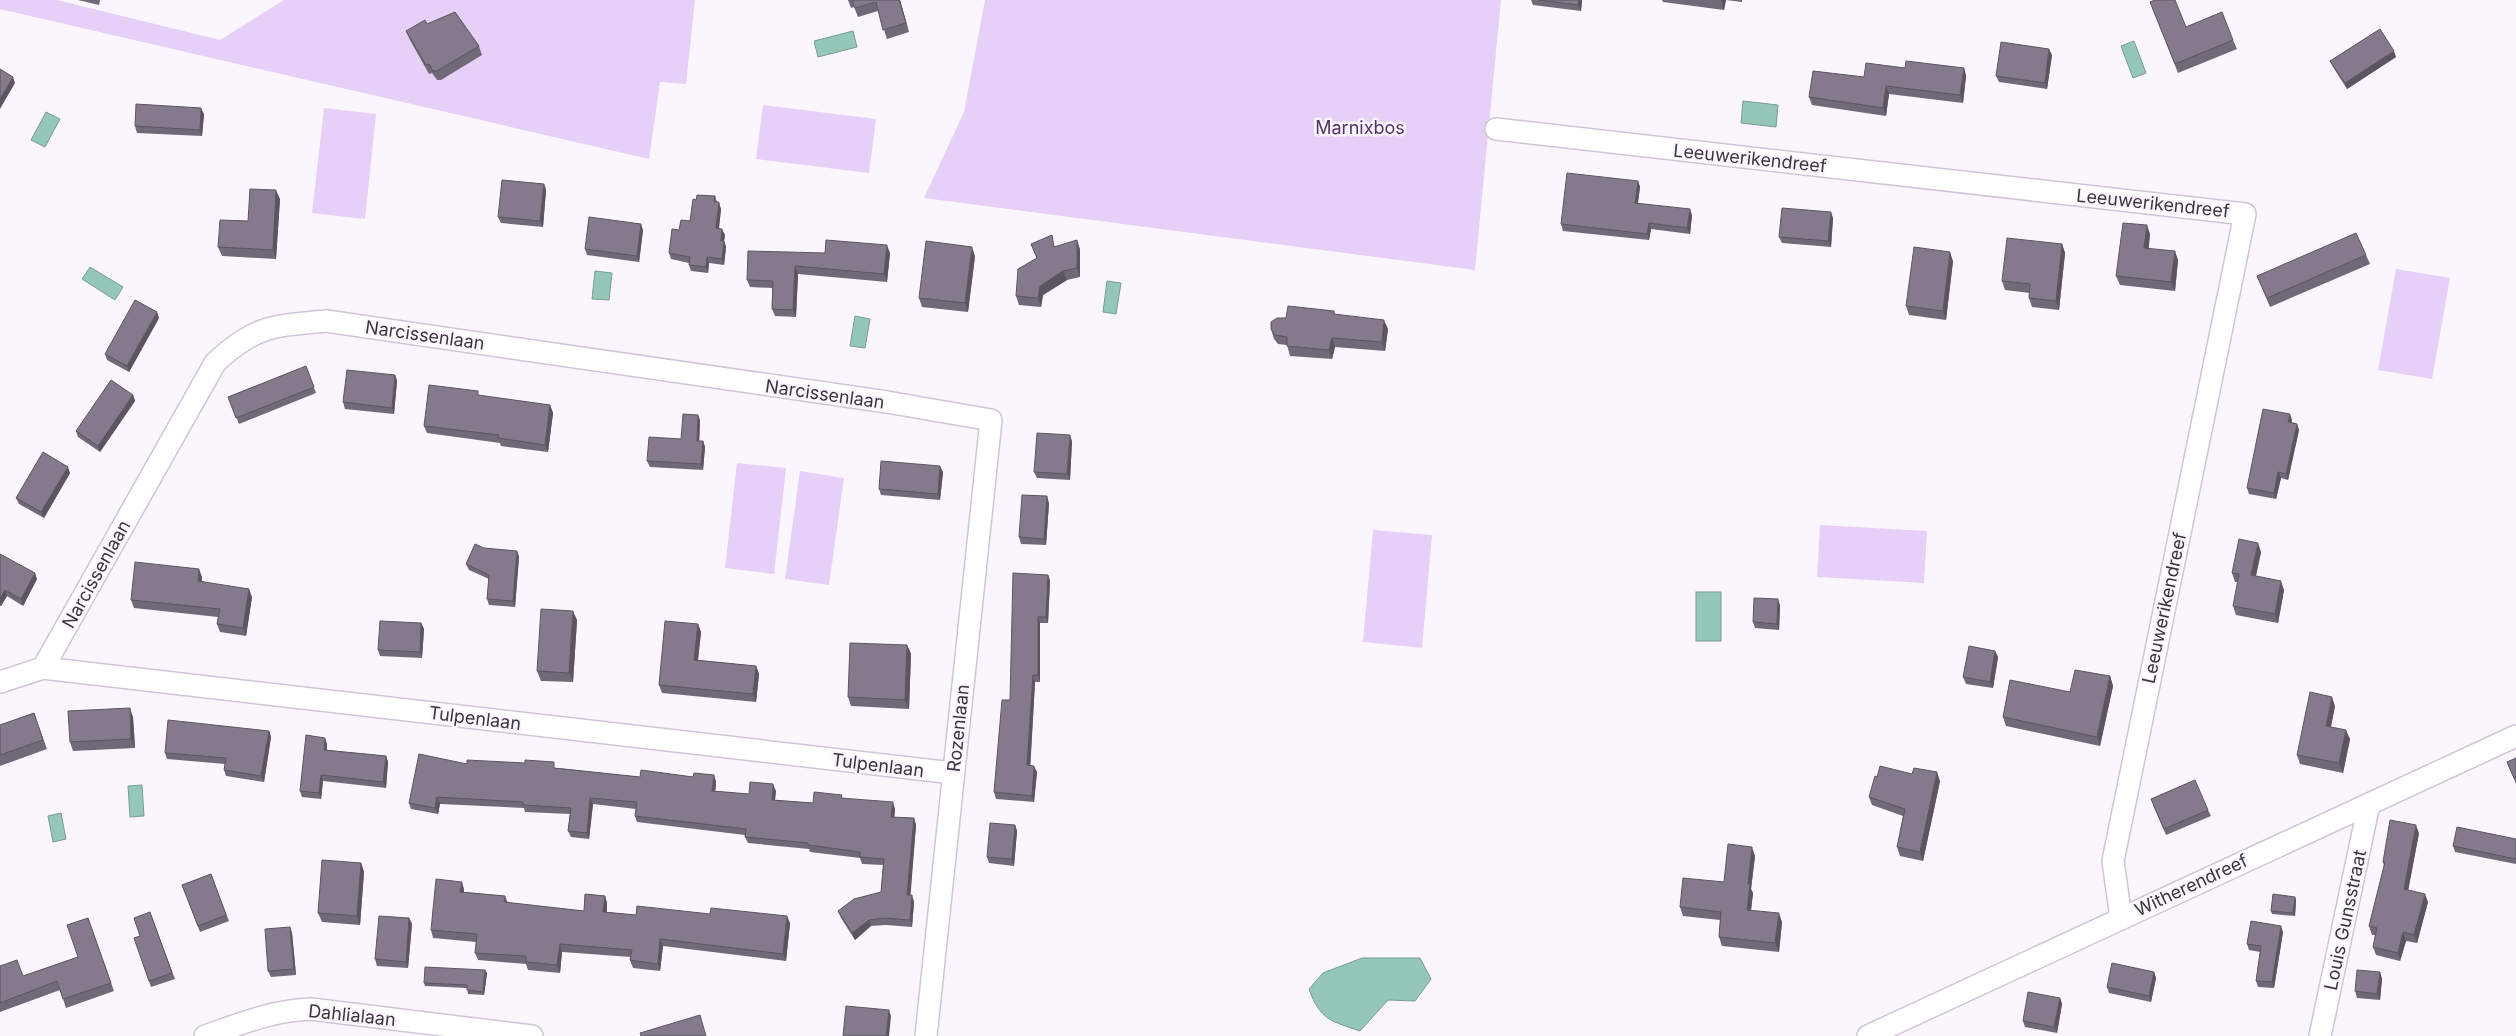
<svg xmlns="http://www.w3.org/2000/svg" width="2516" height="1036" font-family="Inter,sans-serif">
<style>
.green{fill:#e7d0f7}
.water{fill:#94c7b8;stroke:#799c93}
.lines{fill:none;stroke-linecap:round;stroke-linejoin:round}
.street-casing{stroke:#d0c5d8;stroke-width:24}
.street{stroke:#fff;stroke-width:21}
.wall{fill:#726978}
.shaded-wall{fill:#5c5561}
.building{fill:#847a8b;stroke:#5c5561}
.labels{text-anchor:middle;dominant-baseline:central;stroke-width:5;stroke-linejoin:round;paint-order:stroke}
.park-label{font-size:18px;fill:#523364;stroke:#fbf6fe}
.street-label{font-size:18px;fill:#3b363e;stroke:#fbf6fe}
</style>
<rect width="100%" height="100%" fill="#fbf6fe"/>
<g class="green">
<polygon points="0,0 57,0 220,40 284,0 695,0 686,84 660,82 649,159 0,9"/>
<polygon points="985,0 1501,0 1475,270 924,198 964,112"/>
<polygon points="763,105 876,119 869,173 756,159"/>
<polygon points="324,108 376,114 365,219 312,213"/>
<polygon points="2396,269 2450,278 2432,379 2378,370"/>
<polygon points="737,463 786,468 774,574 725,568"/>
<polygon points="800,471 844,478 829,585 785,579"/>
<polygon points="1820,525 1927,531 1924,583 1817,577"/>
<polygon points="1373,530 1432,535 1422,648 1363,642"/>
</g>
<g class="water">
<polygon points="853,31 857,47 818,57 814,41"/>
<polygon points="2134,41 2146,73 2133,78 2121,46"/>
<polygon points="1743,101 1778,105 1776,127 1741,123"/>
<polygon points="46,112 60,119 45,147 31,140"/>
<polygon points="90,267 123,287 115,300 82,279"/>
<polygon points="595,271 612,273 609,300 592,299"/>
<polygon points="1107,281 1121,283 1116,314 1103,312"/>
<polygon points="855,316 870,319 865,348 850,346"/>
<rect x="1696" y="592" width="25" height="49"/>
<polygon points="142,785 144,816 130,817 128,786"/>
<polygon points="61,813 66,839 53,842 48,816"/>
<path d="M1362,958H1420L1431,979L1415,1001L1388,1000L1360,1031C1331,1021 1320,1020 1309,989L1323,973Z"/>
</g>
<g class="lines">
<g class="street-casing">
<g id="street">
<polyline points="1496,129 2245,214 2113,861 2121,918"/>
<path d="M43,668L215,363C255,325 274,326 326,321L887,402L991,420L926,1036"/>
<polyline points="0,682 43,668 953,773"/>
<path d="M205,1036C240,1024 274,1010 311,1009L532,1036"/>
<polyline points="1868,1036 2516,736"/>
<polyline points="2320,1036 2369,804"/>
</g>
</g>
<use href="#street" class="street"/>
</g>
<g class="wall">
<polygon points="78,0 100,0 99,5"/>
<polygon points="848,0 900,0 909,32 887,39 878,11 858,17 854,7 851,8"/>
<polygon points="1531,0 1582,0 1581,11 1533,5"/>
<polygon points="1662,0 1742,0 1742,2 1726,0 1724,10 1663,2"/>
<polygon points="2150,2 2186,27 2233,40 2237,49 2178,73"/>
<polygon points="427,24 479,46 482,55 441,80 437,80 432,73 429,74 410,40 406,31"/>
<polygon points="2052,55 2047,89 1999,82 1996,76"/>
<polygon points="2396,57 2347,89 2333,67 2330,61"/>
<polygon points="1964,68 1966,76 1963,103 1889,94 1886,116 1812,105 1809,97 1864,77"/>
<polygon points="204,114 202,136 137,133 135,126"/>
<polygon points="1638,181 1640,187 1638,203 1692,215 1690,234 1651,229 1649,240 1563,231 1561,224"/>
<polygon points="544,184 546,190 543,227 501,223 498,217"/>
<polygon points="715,196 717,202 721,209 719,229 725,235 724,241 726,247 724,265 709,263 708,273 691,271 689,265 689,263 671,259 669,253 679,230 690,221 696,200"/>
<polygon points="280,199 276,259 222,256 218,247 248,221"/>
<polygon points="1833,218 1831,247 1782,243 1779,237"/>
<polygon points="643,230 639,262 587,255 585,249"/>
<polygon points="2150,234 2148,248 2178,260 2175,291 2120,285 2116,276"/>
<polygon points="1031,244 1080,249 1080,277 1067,280 1043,295 1041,307 1019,305 1016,296 1037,259"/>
<polygon points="2062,244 2065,253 2059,310 2032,307 2029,298 2030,293 2005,290 2002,281"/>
<polygon points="825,253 890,253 887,282 798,274 796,317 775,316 772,309 772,288 750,287 747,280"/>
<polygon points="2366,255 2370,264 2270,307 2257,276"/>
<polygon points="975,256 968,312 922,307 919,298"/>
<polygon points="1953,261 1946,320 1909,315 1906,306"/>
<polygon points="1334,311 1335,314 1388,329 1385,351 1335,347 1332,359 1290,356 1287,345 1278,344 1274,339 1271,329 1286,318"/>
<polygon points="159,318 129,372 107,360 105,354"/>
<polygon points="306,366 316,393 239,424 228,397"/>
<polygon points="395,375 397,381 394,414 345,409 343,402"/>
<polygon points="133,395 135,401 100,452 78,437 76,431"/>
<polygon points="480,396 550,405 553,413 548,452 501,446 500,443 427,433 424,426"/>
<polygon points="698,415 700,421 699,441 703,441 705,447 703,470 650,467 647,461 681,439"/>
<polygon points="2292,420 2291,422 2297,424 2299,430 2288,480 2281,478 2276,499 2249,494 2247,488"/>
<polygon points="1072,441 1070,480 1037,478 1034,472"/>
<polygon points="943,472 940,500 881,495 879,489"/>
<polygon points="70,473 44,518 19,504 16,498"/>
<polygon points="1049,503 1046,545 1021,544 1019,537"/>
<polygon points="517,551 519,557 515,607 489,605 487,599 489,579 469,570 466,564"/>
<polygon points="2261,552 2256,576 2284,590 2278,623 2236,615 2233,606 2238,582 2235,582 2232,573"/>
<polygon points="0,554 37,579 23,606 7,596 1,606 0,606"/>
<polygon points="1048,575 1050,581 1048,623 1040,623 1040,682 1035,682 1030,766 1037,772 1034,802 996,799 994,792 1010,700"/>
<polygon points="202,577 202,581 252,597 246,636 220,632 217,624 218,617 134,608 131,600"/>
<polygon points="1780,605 1779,630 1755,628 1753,622"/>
<polygon points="577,620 573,682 541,681 537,671"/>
<polygon points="421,623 424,629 422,658 380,656 378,650"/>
<polygon points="698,624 701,632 698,660 756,666 759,674 756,702 662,693 659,685"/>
<polygon points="907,645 911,654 909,709 851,706 848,697"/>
<polygon points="1995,651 1998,657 1993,688 1966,684 1963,677"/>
<polygon points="2110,676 2113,686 2100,746 2006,726 2003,717"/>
<polygon points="2335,706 2331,727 2350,739 2343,773 2300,764 2297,755"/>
<polygon points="34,713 47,749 0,766 0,725"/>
<polygon points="133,717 135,748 73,751 70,742"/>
<polygon points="269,731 271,737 264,782 226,776 224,770 225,764 167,759 165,753"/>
<polygon points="327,744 327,750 386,756 388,762 386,788 323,781 321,799 302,797 300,791"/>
<polygon points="2516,758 2516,784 2507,762"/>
<polygon points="467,764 557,768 640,777 693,777 714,775 716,782 715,791 749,794 776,791 775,800 813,803 843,798 895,809 894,817 914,818 916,825 910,895 914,902 912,927 886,925 871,926 855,940 841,918 838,911 881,892 883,865 862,864 860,858 810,852 809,849 748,843 745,837 745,835 637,822 635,816 636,809 593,804 589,839 571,837 568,831 570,814 525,812 524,808 440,804 438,814 411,809 409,803"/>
<polygon points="1912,774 1940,781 1923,861 1900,856 1897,847 1903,816 1872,805 1869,797 1877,777"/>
<polygon points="2153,805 2208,810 2211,816 2166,835"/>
<polygon points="1015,825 1017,831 1014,866 989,863 987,857"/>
<polygon points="2419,833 2408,890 2428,902 2417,943 2406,941 2400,961 2376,955 2373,947 2375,935 2372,935 2369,926 2384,866 2383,862"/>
<polygon points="2516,839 2516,864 2455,852 2453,846"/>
<polygon points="1755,856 1751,889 1753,893 1751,910 1782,922 1779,952 1722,946 1719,937 1720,920 1683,916 1680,907 1724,882"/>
<polygon points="361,863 364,872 360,925 322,922 318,913"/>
<polygon points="211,874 229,921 200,932 182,885"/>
<polygon points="464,889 464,892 505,896 508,903 584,911 605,896 607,903 607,912 636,915 790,923 786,961 663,946 660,971 633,968 630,960 631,957 562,952 560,973 528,970 526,964 478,960 475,953 476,942 433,938 431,930"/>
<polygon points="2295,897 2296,900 2295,916 2272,914 2271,911"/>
<polygon points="150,912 175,979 151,987 134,938 140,936"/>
<polygon points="88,918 114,991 66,1008 60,990 0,1012 0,966 23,976 78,957"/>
<polygon points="409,918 412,924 408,968 377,966 375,959"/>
<polygon points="290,927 292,933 296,975 271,977 268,971"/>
<polygon points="2283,932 2274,988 2258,987 2256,981 2260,952 2249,950 2247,944"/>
<polygon points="485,970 487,973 484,995 468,994 467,988 425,986 424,983"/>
<polygon points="2154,972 2156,978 2151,1002 2109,993 2107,987"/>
<polygon points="2380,972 2382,979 2380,1000 2357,998 2355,991"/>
<polygon points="2060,998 2062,1004 2057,1033 2025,1027 2023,1021"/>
</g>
<g class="shaded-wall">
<polygon points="899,0 900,0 909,32 906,23"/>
<polygon points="1579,0 1582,0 1581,11 1578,5"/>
<polygon points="1721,0 1726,0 1724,10 1721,1"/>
<polygon points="2049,49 2052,55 2047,89 2045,83"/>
<polygon points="2394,51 2396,57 2347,89 2345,83"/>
<polygon points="1964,68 1966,76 1963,103 1960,95"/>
<polygon points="13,77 15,83 0,109 0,99"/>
<polygon points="1886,86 1889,94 1886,116 1883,108"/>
<polygon points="201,108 204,114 202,136 200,130"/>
<polygon points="1638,181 1640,187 1637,209 1635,203"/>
<polygon points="544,184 546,190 543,227 540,221"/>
<polygon points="276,190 280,199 276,259 273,250"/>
<polygon points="719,202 721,209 718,234 716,228"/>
<polygon points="1690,209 1692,215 1690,234 1687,228"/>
<polygon points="1831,212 1833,218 1831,247 1828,241"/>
<polygon points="1649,223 1651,229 1649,240 1647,234"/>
<polygon points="641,224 643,230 639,262 637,256"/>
<polygon points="2147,225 2150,234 2148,257 2144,248"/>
<polygon points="722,229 725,235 723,247 721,241"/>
<polygon points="1077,240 1080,249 1080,277 1077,268"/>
<polygon points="724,241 726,247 724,265 722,259"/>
<polygon points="2062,244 2065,253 2059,310 2056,301"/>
<polygon points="887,245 890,253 887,282 884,274"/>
<polygon points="972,247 975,256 968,312 965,303"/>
<polygon points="2175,251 2178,260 2175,291 2171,282"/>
<polygon points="1950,252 1953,261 1946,320 1943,311"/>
<polygon points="707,257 709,263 708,273 706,267"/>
<polygon points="795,266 798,274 796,317 793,310"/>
<polygon points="1063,271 1067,280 1043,295 1041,307 1038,298 1040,286"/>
<polygon points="157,312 159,318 129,372 127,366"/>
<polygon points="1384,320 1388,329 1385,351 1382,342"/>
<polygon points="1332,338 1335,347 1332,359 1329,350"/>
<polygon points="395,375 397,381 394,414 392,408"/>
<polygon points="133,395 135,401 100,452 98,446"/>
<polygon points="550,405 553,413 548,452 545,445"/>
<polygon points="2290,414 2292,420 2290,428 2288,422"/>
<polygon points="698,415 700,421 699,447 697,441"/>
<polygon points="2297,424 2299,430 2288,480 2286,474"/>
<polygon points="1070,435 1072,441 1070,480 1067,474"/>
<polygon points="703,441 705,447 703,470 701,464"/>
<polygon points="940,466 943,472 940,500 938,494"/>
<polygon points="68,467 70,473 44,518 41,512"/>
<polygon points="2278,472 2281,478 2276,499 2274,493"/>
<polygon points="1047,496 1049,503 1046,545 1044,539"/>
<polygon points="2258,543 2261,552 2254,584 2251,575"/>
<polygon points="517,551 519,557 515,607 513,601"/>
<polygon points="199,569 202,577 201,589 198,581"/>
<polygon points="35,573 37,579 23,606 21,599"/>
<polygon points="1048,575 1050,581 1048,623 1046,617"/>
<polygon points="2281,581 2284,590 2278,623 2275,614"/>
<polygon points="249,589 252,597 246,636 243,628"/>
<polygon points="5,590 7,596 1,606 0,602 0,599"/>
<polygon points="1778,599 1780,605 1779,630 1777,624"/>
<polygon points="573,611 577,620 573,682 569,673"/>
<polygon points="1038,617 1040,623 1040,682 1038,675"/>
<polygon points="421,623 424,629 422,658 420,652"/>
<polygon points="698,624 701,632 697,668 694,660"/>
<polygon points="907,645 911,654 909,709 905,700"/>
<polygon points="1995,651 1998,657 1993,688 1990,682"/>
<polygon points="756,666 759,674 756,702 753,694"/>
<polygon points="1033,675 1035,682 1030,772 1027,765"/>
<polygon points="2110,676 2113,686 2100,746 2097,737"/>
<polygon points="2332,697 2335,706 2329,735 2326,726"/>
<polygon points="130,708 133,717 135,748 131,739"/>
<polygon points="2346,730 2350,739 2343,773 2339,763"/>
<polygon points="269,731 271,737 264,782 261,776"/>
<polygon points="325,738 327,744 326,756 324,750"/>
<polygon points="386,756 388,762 386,788 383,782"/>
<polygon points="1034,766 1037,772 1034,802 1032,796"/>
<polygon points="1937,772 1940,781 1923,861 1920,852"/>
<polygon points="321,775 323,781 321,799 319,793"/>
<polygon points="714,775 716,782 715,797 712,791"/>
<polygon points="773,784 776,791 774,807 772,800"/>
<polygon points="437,797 440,804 438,814 435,808"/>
<polygon points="590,798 593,804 589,839 587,833"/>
<polygon points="893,802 895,809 894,823 891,817"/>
<polygon points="914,818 916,825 910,902 907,895"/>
<polygon points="1015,825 1017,831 1014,866 1012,859"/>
<polygon points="2416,825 2419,833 2407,897 2404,889"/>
<polygon points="1752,847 1755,856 1751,889 1753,893 1750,919 1747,910 1748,884"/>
<polygon points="361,863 364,872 360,925 357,916"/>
<polygon points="462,882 464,889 463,900 460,892"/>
<polygon points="2425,894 2428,902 2417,943 2414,935"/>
<polygon points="912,895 914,902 912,927 910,920"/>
<polygon points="605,896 607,903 606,919 603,912"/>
<polygon points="2295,897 2296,900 2295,916 2293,913"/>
<polygon points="1779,913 1782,922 1779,952 1775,943"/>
<polygon points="787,916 790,923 786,961 783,954"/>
<polygon points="409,918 412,924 408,968 406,962"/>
<polygon points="869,920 871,926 855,940 852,933"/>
<polygon points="2281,926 2283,932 2274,988 2272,982"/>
<polygon points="290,927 292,933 296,975 294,969"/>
<polygon points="2403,932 2406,941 2400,961 2398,953"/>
<polygon points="660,939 663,946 660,971 658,964"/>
<polygon points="560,944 562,952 560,973 557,965"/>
<polygon points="485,970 487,973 484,995 483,992"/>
<polygon points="2154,972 2156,978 2151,1002 2149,996"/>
<polygon points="2380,972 2382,979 2380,1000 2377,994"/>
<polygon points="2060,998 2062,1004 2057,1033 2054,1027"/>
<polygon points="889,1010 891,1016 889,1036 886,1036"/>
</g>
<g class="building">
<polygon points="852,0 899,0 906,23 883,30 876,2 855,8"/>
<polygon points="1538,0 1579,0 1578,5"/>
<polygon points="2155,0 2175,0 2186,27 2222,12 2233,40 2175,64 2150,2"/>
<polygon points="455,12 479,46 437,71 433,71 429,64 426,65 406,31 425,20 427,24"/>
<polygon points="2380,29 2394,51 2345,83 2330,61"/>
<polygon points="2001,42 2049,49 2045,83 1996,76"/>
<polygon points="1906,61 1964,68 1960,95 1886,86 1883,108 1809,97 1813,71 1864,77 1866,63 1905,68"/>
<polygon points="0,69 13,77 0,99"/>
<polygon points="136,104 201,108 200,130 135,126"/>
<polygon points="1567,173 1638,181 1635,203 1690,209 1687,228 1649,223 1647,234 1561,224"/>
<polygon points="502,180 544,184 540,221 498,217"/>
<polygon points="250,189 276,190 273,250 218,247 220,220 248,221"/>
<polygon points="697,195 715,196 714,202 719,202 716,228 722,229 721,241 724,241 722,259 707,257 706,267 689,265 690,257 669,253 672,229 679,230 681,220 690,221 693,199 696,200"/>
<polygon points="1782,208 1831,212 1828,241 1779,237"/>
<polygon points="589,217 641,224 637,256 585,249"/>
<polygon points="2123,223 2147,225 2144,248 2175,251 2171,282 2116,276"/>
<polygon points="2356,233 2366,255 2267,298 2257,276"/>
<polygon points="1052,235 1054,247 1077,240 1077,268 1063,271 1040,286 1038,298 1016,296 1018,269 1037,258 1031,244"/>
<polygon points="2007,238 2062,244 2056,301 2029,298 2030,284 2002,281"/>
<polygon points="826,240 887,245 884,274 795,266 793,310 772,309 773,281 747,280 748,251 825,253"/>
<polygon points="926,241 972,247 965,303 919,298"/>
<polygon points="1914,247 1950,252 1943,311 1906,306"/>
<polygon points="135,300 157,312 127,366 105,354"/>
<polygon points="1288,306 1334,311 1334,314 1384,320 1382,342 1332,338 1329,350 1287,346 1287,337 1275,335 1271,329 1271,322 1277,318 1286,318"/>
<polygon points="306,366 314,387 236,418 228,397"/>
<polygon points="347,370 395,375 392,408 343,402"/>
<polygon points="111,380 133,395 98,446 76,431"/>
<polygon points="429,385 478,391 478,395 550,405 545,445 498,438 499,435 424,426"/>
<polygon points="2263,409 2290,414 2288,422 2297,424 2286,474 2278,472 2274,493 2247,488"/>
<polygon points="683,414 698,415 697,441 703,441 701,464 647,461 649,437 681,439"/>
<polygon points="1037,433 1070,435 1067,474 1034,472"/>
<polygon points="43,452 68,467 41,512 16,498"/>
<polygon points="881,461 940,466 938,494 879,489"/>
<polygon points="1022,495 1047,496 1044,539 1019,537"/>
<polygon points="2239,539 2258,543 2251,575 2281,581 2275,614 2233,606 2239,574 2232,573"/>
<polygon points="475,544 484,548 517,551 513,601 487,599 489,575 466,564"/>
<polygon points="0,554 35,573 21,599 5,590 0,599"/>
<polygon points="135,562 199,569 198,581 249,589 243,628 217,624 220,609 131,600"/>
<polygon points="1013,573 1048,575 1046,617 1038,617 1038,675 1033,675 1027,765 1034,766 1032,796 994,792 1002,700 1010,700"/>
<polygon points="1754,598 1778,599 1777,624 1753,622"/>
<polygon points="541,609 573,611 569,673 537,671"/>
<polygon points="380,621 421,623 420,652 378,650"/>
<polygon points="665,621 698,624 694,660 756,666 753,694 659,685"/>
<polygon points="850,643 907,645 905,700 848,697"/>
<polygon points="1969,646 1995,651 1990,682 1963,677"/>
<polygon points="2075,670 2110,676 2097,737 2003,717 2010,680 2070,692"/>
<polygon points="2310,692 2332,697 2326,726 2346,730 2339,763 2297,755"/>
<polygon points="130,708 131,739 70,742 68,711"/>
<polygon points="34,713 43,740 0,755 0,725"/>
<polygon points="168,720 269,731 261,776 224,770 226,758 165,753"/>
<polygon points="306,735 325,738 324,750 386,756 383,782 321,775 319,793 300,791"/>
<polygon points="419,754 467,764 467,760 525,763 525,760 554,762 554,768 640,777 641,770 693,777 694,773 714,775 712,791 749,794 750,782 773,784 772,800 813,803 814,792 842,795 841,798 893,802 891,817 914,818 907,895 912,895 910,920 884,918 869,920 852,933 838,911 854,899 881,892 884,859 860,857 860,852 808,845 808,843 745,837 746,829 635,816 637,802 590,798 587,833 568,831 571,808 523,805 523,802 437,797 435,808 409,803"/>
<polygon points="2516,758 2516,777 2514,778 2507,762"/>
<polygon points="1880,766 1912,774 1914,768 1937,772 1920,852 1897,847 1905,809 1869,797 1875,776 1877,777"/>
<polygon points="2195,780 2208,810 2164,829 2151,799"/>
<polygon points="2390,820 2416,825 2404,889 2425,894 2414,935 2403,932 2398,953 2373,947 2377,928 2369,926 2385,862 2383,862"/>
<polygon points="990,823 1015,825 1012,859 987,857"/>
<polygon points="2457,827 2516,839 2516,859 2453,846"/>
<polygon points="1728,844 1752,847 1748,884 1750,884 1747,910 1779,913 1775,943 1719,937 1721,912 1680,907 1683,878 1724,882"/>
<polygon points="322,860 361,863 357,916 318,913"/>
<polygon points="211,874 226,915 198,926 182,885"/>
<polygon points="436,879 462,882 460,892 505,896 504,902 584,911 585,894 605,896 603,912 636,915 637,906 710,914 711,908 787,916 783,954 660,939 658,964 630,960 632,950 560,944 557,965 526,962 526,956 475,953 477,934 431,930"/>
<polygon points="2273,894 2295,897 2293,913 2271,911"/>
<polygon points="150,912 172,973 149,981 134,938 140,936 134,918"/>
<polygon points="379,916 409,918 406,962 375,959"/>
<polygon points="88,918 111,983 63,999 57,981 0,1003 0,966 17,960 23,976 78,957 67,925"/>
<polygon points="2251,921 2281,926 2272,982 2256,981 2261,946 2247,944"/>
<polygon points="290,927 294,969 268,971 265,929"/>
<polygon points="2112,963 2154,972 2149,996 2107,987"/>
<polygon points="425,967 485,970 483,992 467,990 467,985 424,983"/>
<polygon points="2357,970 2380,972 2377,994 2355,991"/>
<polygon points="2028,992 2060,998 2054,1027 2023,1021"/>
<polygon points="846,1006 889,1010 886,1036 843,1036"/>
<polygon points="700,1015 706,1036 641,1036 640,1033"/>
</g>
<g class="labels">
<g class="park-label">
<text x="1360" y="127">Marnixbos</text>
</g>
<g class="street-label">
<text transform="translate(1750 158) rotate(6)">Leeuwerikendreef</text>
<text transform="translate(2153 203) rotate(6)">Leeuwerikendreef</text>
<text transform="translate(425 335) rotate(8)">Narcissenlaan</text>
<text transform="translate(825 394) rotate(8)">Narcissenlaan</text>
<text transform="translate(96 574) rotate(-61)">Narcissenlaan</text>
<text transform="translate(2164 608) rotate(-78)">Leeuwerikendreef</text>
<text transform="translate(475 718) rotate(7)">Tulpenlaan</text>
<text transform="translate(958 728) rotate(-84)">Rozenlaan</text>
<text transform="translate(878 765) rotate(7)">Tulpenlaan</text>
<text transform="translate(2191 885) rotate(-25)">Witherendreef</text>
<text transform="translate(2345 920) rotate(-78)">Louis Gunsstraat</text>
<text transform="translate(352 1015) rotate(6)">Dahlialaan</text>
</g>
</g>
</svg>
